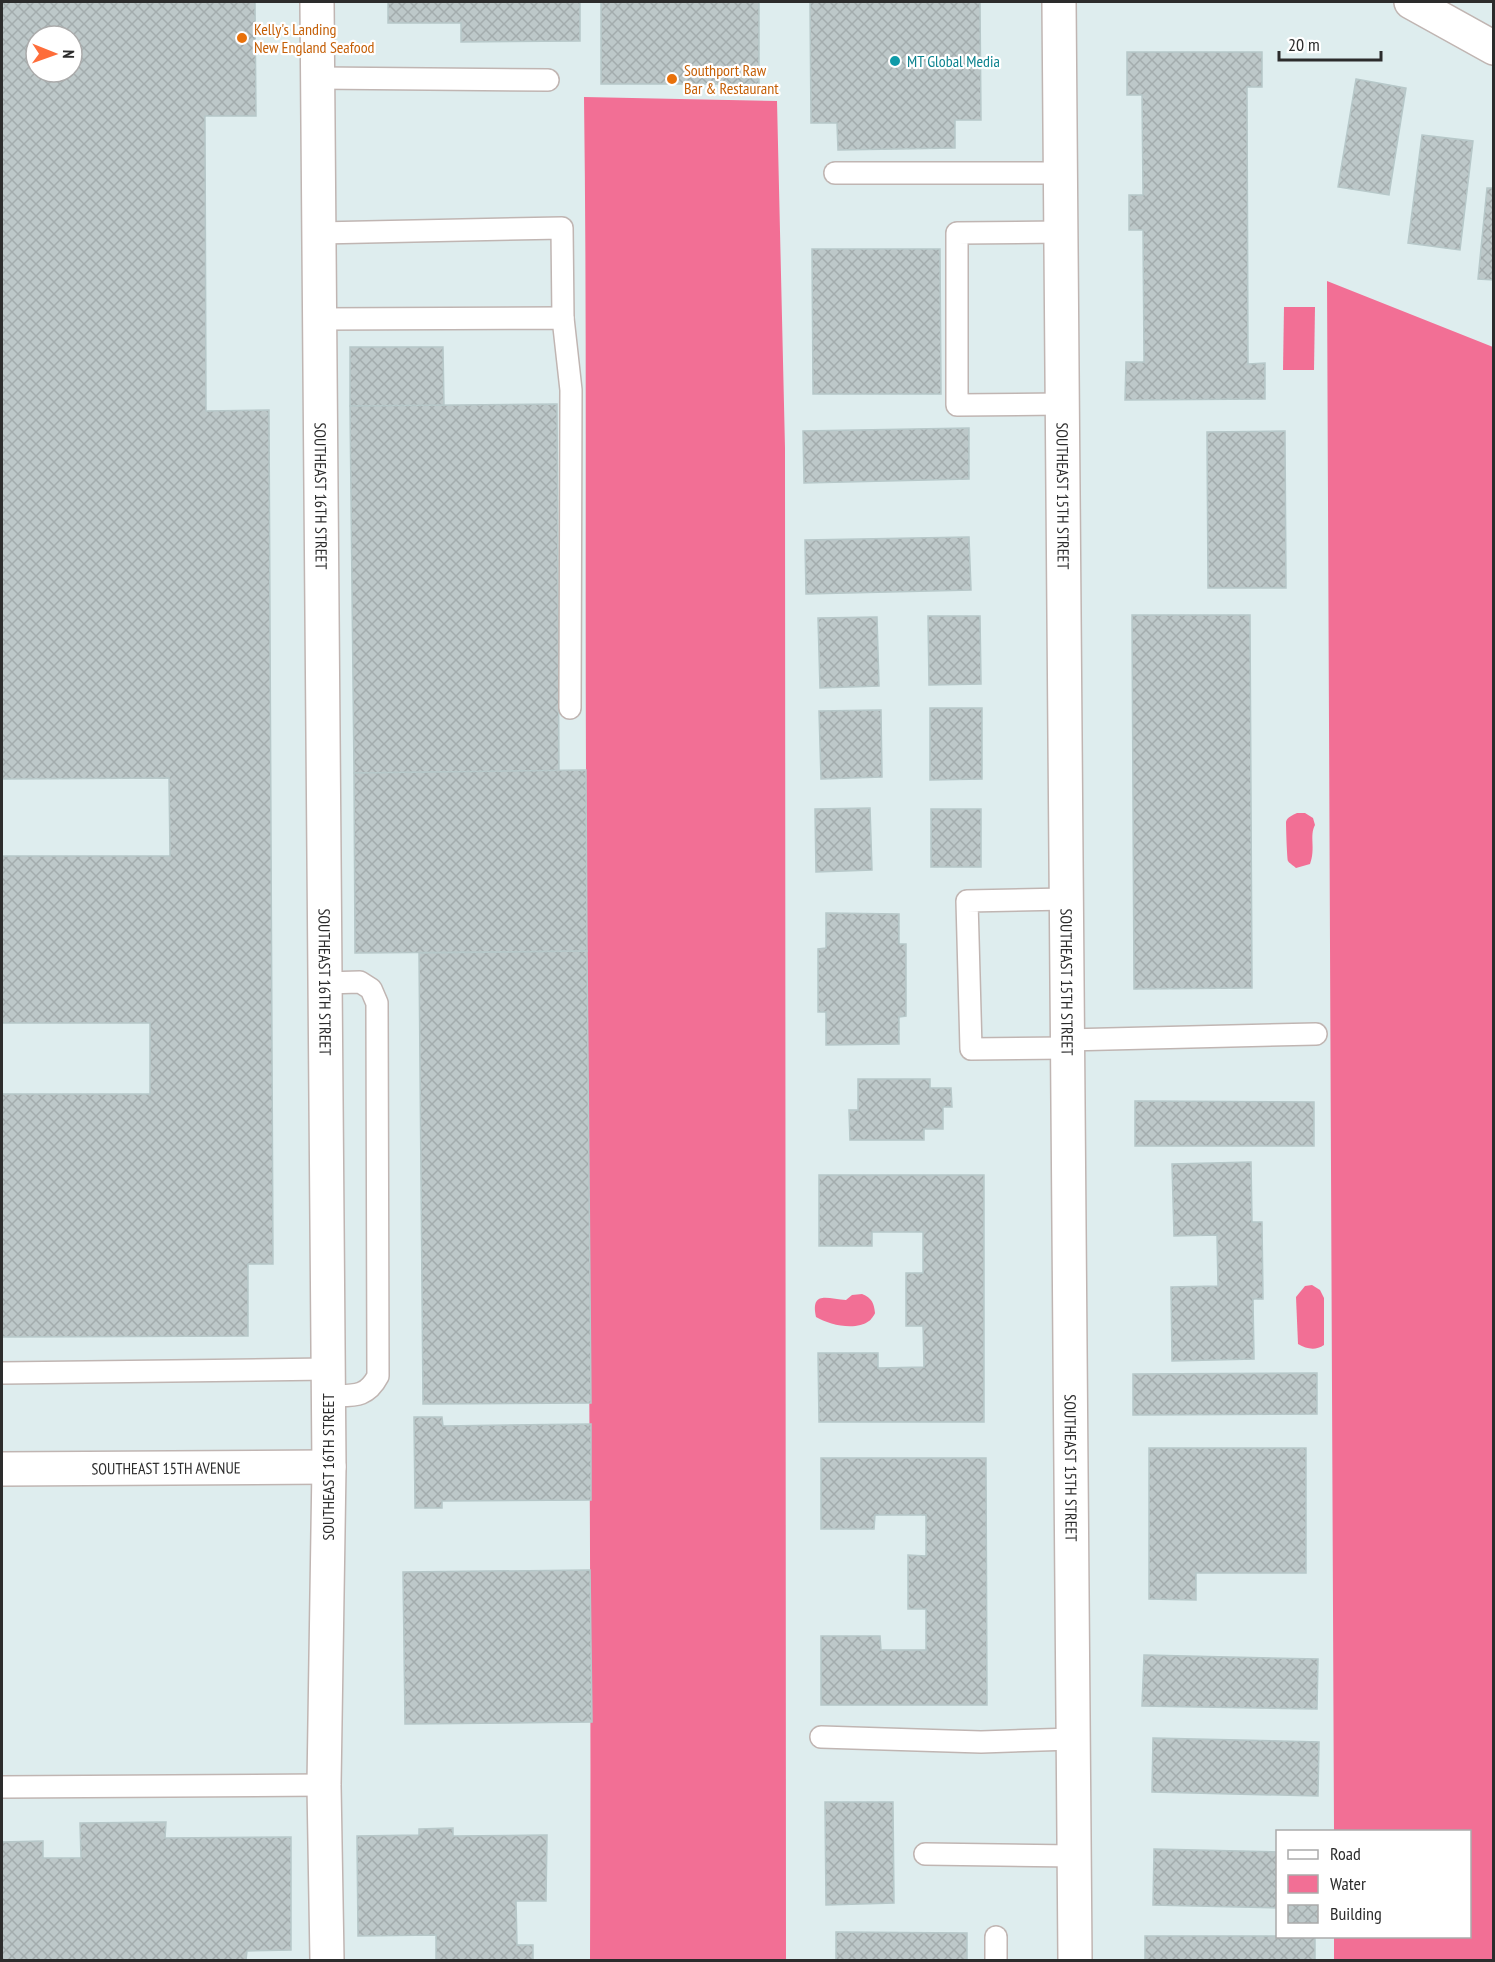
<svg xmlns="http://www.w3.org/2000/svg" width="1495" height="1962" font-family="'PT Sans Narrow',sans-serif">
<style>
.water{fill:#f26f95}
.building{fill:url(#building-cross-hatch);stroke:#b7c8c9;stroke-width:1.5;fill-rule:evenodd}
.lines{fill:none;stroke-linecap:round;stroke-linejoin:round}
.service-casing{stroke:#c0b5b2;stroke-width:24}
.minor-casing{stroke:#c0b5b2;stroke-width:36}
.service{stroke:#fff;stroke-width:21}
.minor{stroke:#fff;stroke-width:33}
.food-dot{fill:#e8710a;stroke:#fff;stroke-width:2}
.culture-dot{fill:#0f9aa8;stroke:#fff;stroke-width:2}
.labels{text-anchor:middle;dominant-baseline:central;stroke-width:4.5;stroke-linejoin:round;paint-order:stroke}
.food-label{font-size:16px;fill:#c56008;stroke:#fff;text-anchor:start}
.culture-label{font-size:16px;fill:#0d838f;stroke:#fff;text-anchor:start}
.street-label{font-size:16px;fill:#2c2c2c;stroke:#fff}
</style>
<defs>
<pattern id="building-cross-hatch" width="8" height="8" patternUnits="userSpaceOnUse" patternTransform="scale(1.5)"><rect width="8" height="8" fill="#bdc8c9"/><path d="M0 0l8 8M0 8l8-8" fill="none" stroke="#a3acad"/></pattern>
</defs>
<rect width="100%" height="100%" fill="#deedee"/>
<g class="water">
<path d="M584,97L777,101L785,448L786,1960H590C592,1564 587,1168 586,771C585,547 587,322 584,97Z"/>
<polygon points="1327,281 1493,347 1493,1960 1334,1960 1334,1937 1470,1936 1470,1832 1334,1831"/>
<polygon points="1284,307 1315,307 1314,370 1283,370"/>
<path d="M1297,813H1305L1313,818L1315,825C1309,836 1316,848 1310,864L1296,868C1294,866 1289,863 1288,861C1287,859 1286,826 1286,822C1287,817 1293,815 1297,813Z"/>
<path d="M1312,1285L1320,1290L1324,1298V1345C1315,1351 1307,1349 1298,1344L1296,1297L1305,1286Z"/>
<path d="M862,1294C872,1298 874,1303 875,1313C875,1314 870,1321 869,1321C856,1331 829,1325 816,1317C810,1289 830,1300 846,1300L852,1295Z"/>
</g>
<g class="building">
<path d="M2,2H255L256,116H205L206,411L269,410L273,1264H248V1336L2,1337V1094H150V1023H2V856H170L169,778L2,779ZM36,36H72V72H36Z"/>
<polygon points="388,2 580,2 580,41 461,42 461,23 388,23"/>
<rect x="601" y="2" width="158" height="82"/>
<polygon points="810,2 980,2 981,120 955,120 955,148 838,150 837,123 811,123"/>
<polygon points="1127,52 1262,52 1262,87 1247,87 1248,364 1265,363 1265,399 1125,400 1126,362 1144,362 1143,230 1129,230 1129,195 1143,195 1142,95 1127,95"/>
<polygon points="1356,79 1406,88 1389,195 1338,187"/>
<polygon points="1422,135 1473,141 1460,250 1408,243"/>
<polygon points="1487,188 1494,188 1494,280 1478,279"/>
<polygon points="812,249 940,249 941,394 813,394"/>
<polygon points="350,347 443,347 444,406 350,406"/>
<polygon points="557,404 559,771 354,773 350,406"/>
<polygon points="969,428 969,479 804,483 803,431"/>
<polygon points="1285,431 1286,588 1208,588 1207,432"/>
<polygon points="969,537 971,590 806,594 805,540"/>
<polygon points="1132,615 1250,615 1252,988 1134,989"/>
<polygon points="928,616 980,616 981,684 929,685"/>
<polygon points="877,617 879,686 820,688 818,618"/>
<polygon points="930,708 982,708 982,779 930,780"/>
<polygon points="881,710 882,777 821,779 819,711"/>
<polygon points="586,770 587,951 355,953 354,773"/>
<polygon points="870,808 872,870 816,872 815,809"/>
<rect x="931" y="809" width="50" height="58"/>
<polygon points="826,913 899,914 899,944 906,944 906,1016 899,1017 899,1044 826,1045 826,1012 818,1012 818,949 826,948"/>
<polygon points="587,951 591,1403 423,1404 419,953"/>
<polygon points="858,1079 930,1079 930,1088 951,1088 952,1107 943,1107 943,1129 924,1129 924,1140 850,1140 849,1110 858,1110"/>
<polygon points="1135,1101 1314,1102 1314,1146 1135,1146"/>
<polygon points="1251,1162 1252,1222 1262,1222 1263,1299 1253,1299 1254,1359 1172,1361 1171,1287 1218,1286 1217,1235 1174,1236 1172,1164"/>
<polygon points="819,1175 984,1175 984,1422 819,1422 818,1353 878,1353 878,1368 924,1367 923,1326 906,1326 906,1273 923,1273 923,1232 872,1232 872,1246 819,1246"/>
<polygon points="1317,1373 1317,1414 1133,1415 1133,1374"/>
<polygon points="414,1417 442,1417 443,1426 591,1424 591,1500 442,1501 442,1508 415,1508"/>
<polygon points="1149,1448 1306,1448 1306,1573 1196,1573 1196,1600 1149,1599"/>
<polygon points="821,1458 986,1458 987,1705 821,1705 821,1636 880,1636 881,1650 926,1650 926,1609 908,1609 908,1555 926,1556 926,1515 875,1515 874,1529 821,1529"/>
<polygon points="590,1570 592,1722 405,1724 403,1572"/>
<polygon points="1144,1655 1318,1659 1317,1709 1142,1706"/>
<polygon points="1153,1738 1319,1742 1318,1796 1152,1792"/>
<polygon points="825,1802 893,1802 894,1903 826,1905"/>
<polygon points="166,1822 165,1838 291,1837 291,1950 247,1951 246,1960 2,1960 2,1842 43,1841 43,1858 81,1858 80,1823"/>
<polygon points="453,1828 453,1836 547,1835 546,1901 516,1901 517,1945 533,1945 533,1960 436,1960 436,1935 358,1936 357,1836 419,1835 419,1829"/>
<polygon points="1154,1849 1278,1852 1278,1908 1153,1905"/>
<polygon points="836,1932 967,1933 967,1960 836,1960"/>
<rect x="1145" y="1936" width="170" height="24"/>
</g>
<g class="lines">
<g class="service-casing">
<g id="service">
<polyline points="318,78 548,80"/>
<polyline points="835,173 1060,173"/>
<polyline points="1061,232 957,233 957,405 1062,404"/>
<polyline points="319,233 562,228 563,318"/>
<polyline points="320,319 563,318 571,390 570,708"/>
<polyline points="1066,899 967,901 971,1049 1067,1048"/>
<path d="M325,983L360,982L371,989L377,1003L378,1376C366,1399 352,1395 329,1396"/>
<polyline points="1067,1040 1316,1034"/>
<polyline points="2,1373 328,1369"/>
<polyline points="821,1737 981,1742 1073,1739"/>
<polyline points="2,1787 324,1785"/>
<polyline points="925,1854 1074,1856"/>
<polyline points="996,1937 996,1960"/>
</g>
</g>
<g class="minor-casing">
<g id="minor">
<path id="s1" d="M317,2L329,1467L324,1785L327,1960"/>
<path id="s2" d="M1059,2L1075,1960"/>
<polyline points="1411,2 1494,48"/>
<path id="s3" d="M2,1469L329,1467"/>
</g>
</g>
<use href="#service" class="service"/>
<use href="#minor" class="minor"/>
</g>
<g class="food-dot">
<circle cx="242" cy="38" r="6"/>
<circle cx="672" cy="79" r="6"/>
</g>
<circle class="culture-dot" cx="895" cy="61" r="6"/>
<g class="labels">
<g class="food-label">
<text x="254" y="29">Kelly's Landing<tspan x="254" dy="18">New England Seafood</tspan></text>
<text x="684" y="70">Southport Raw<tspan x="684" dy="18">Bar &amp; Restaurant</tspan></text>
</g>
<g class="culture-label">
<text x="907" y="61">MT Global Media</text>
</g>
<g class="street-label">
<text stroke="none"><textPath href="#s1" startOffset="494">SOUTHEAST 16TH STREET</textPath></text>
<text stroke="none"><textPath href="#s2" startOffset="494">SOUTHEAST 15TH STREET</textPath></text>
<text stroke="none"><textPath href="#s1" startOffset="980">SOUTHEAST 16TH STREET</textPath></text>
<text stroke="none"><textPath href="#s2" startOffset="980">SOUTHEAST 15TH STREET</textPath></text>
<text transform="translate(328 1467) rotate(-90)">SOUTHEAST 16TH STREET</text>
<text stroke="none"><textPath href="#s2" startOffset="1466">SOUTHEAST 15TH STREET</textPath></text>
<text stroke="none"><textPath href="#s3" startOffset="164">SOUTHEAST 15TH AVENUE</textPath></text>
</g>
</g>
<rect width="1495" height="1962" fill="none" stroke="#2c2c2c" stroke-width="6"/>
<rect x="1276" y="1830" width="195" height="108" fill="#ffffff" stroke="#ababab" stroke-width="1.5"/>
<rect x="1288" y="1850" width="30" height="9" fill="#ffffff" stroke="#ababab" stroke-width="1.5"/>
<text x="1330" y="1860" font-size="18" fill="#2c2c2c">Road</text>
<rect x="1288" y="1875" width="30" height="18" fill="#f26f95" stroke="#ababab" stroke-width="1.5"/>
<text x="1330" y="1890" font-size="18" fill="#2c2c2c">Water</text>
<rect x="1288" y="1905" width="30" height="18" fill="url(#building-cross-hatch)" stroke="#ababab" stroke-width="1.5"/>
<text x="1330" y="1920" font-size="18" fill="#2c2c2c">Building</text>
<g transform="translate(54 54) rotate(91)"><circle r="28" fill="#ffffff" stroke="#ababab" stroke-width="1.5"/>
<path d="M0-4.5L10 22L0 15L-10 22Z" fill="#fe6d3a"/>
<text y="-9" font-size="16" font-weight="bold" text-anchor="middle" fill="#2c2c2c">N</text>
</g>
<path d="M1279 51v9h102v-9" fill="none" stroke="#2c2c2c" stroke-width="3"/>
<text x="1288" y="51" font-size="18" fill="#2c2c2c" stroke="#ffffff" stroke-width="4.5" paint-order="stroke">20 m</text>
</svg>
